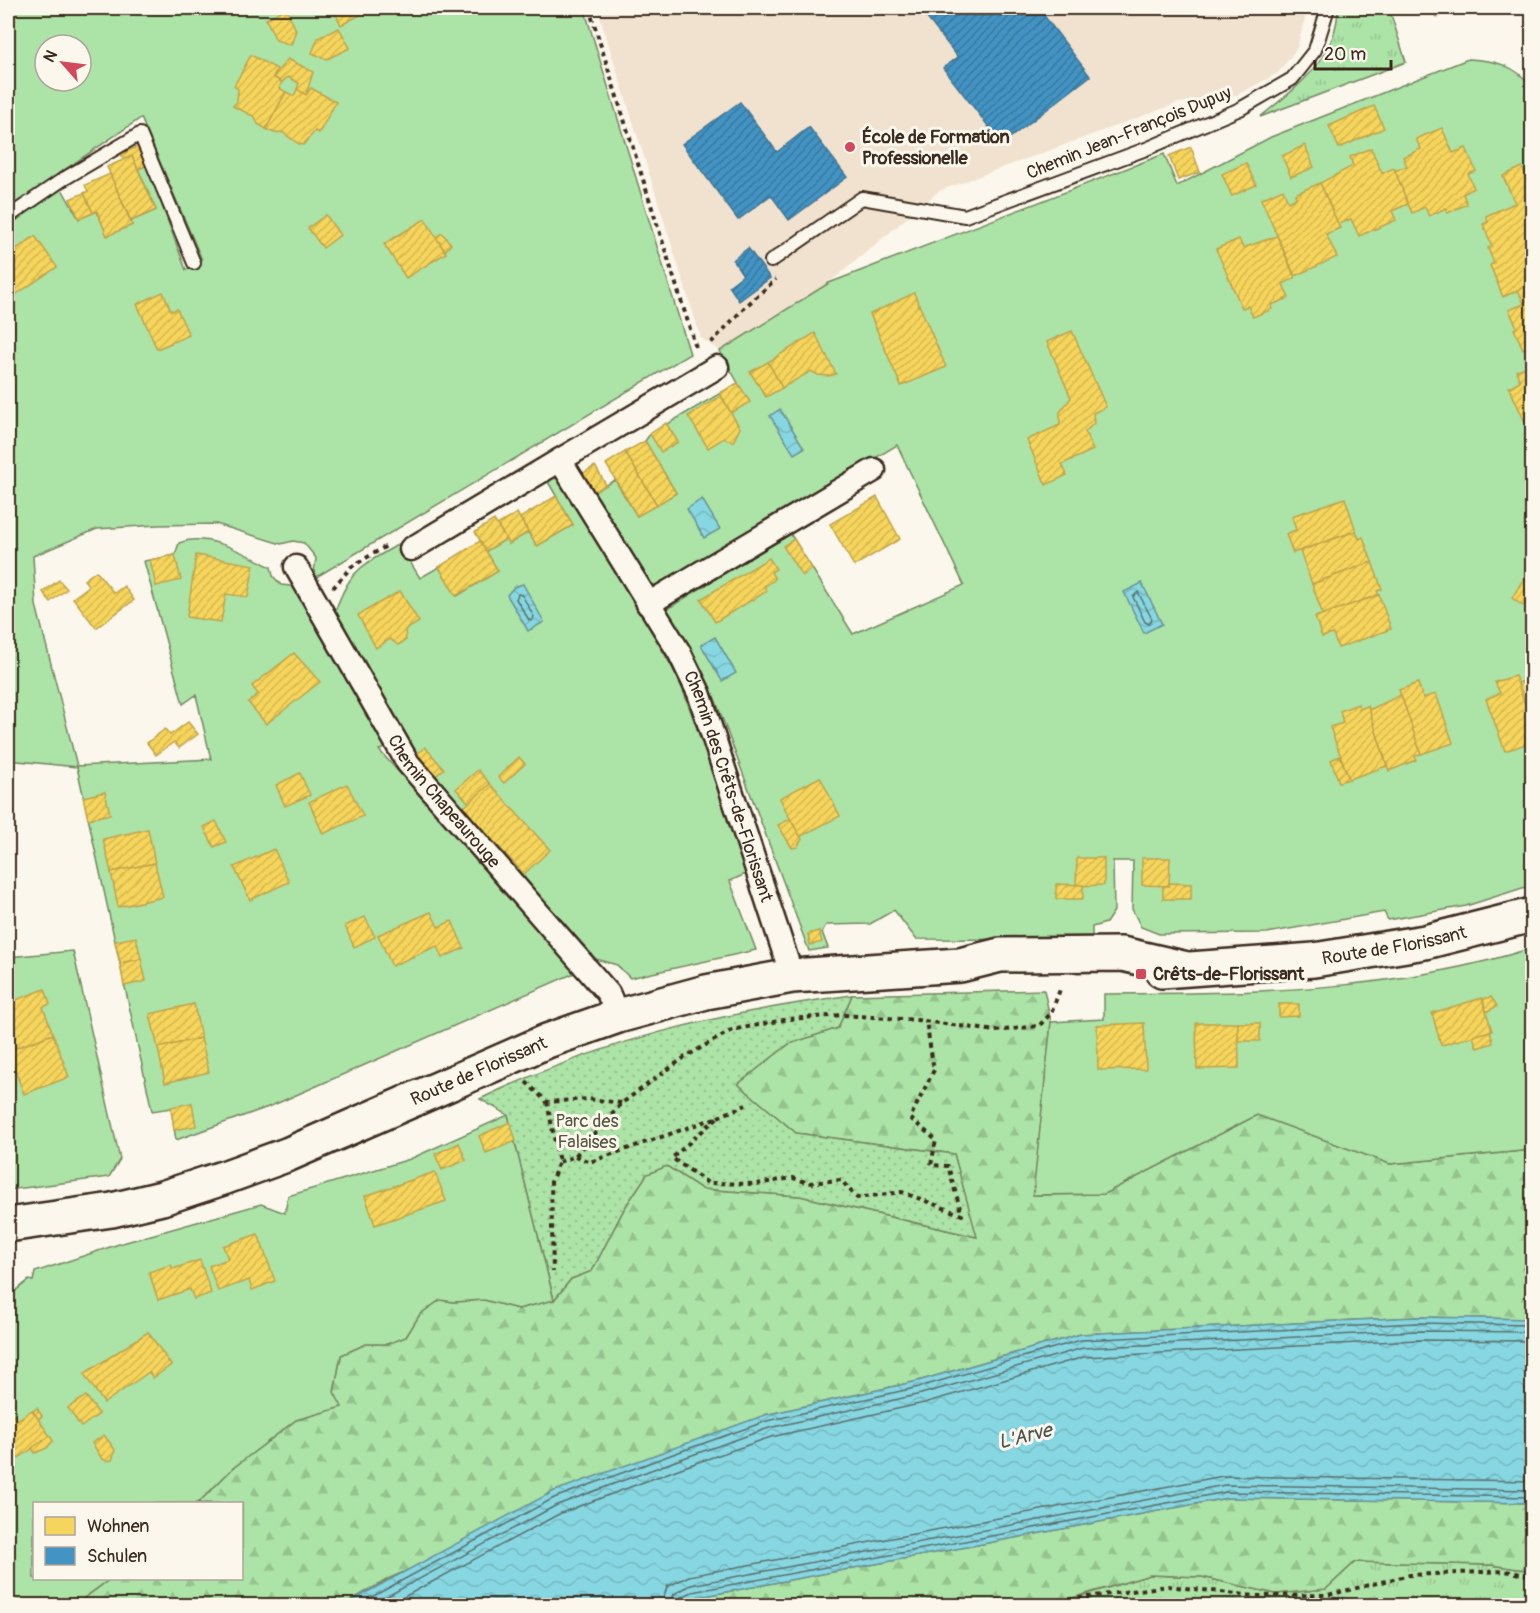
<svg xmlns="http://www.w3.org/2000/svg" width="1540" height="1613" font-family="Pangolin,sans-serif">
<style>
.built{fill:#f1e2cf}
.grass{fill:url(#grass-tufts);stroke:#748662;stroke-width:1.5}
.forest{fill:url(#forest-firs);stroke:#748662;stroke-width:1.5}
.park{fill:url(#park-dots);stroke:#748662;stroke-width:1.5}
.garden{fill:#ace3a6;stroke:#748662;stroke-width:1.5;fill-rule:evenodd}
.water{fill:url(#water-waves);stroke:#699294;stroke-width:1.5}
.homes{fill:url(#homes-hatch);stroke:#bea249;stroke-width:1.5}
.schools{fill:url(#schools-hatch);stroke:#417492;stroke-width:1.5}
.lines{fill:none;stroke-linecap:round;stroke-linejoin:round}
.shore{stroke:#596f6c;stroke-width:1.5}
.service-casing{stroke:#3b2a1e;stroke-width:16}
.minor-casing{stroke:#3b2a1e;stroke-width:27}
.secondary-casing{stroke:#3b2a1e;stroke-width:38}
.path{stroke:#3b2a1e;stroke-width:4;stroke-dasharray:4.5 4.5;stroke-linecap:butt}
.service{stroke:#fbf7ec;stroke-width:12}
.minor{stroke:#fbf7ec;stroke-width:22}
.secondary{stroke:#fbf7ec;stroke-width:33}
.poi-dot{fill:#d1495b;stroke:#fbf7ec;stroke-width:2}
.labels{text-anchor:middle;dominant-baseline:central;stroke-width:6;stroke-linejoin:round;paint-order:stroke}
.street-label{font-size:18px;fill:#3b2a1e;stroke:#fbf7ec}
.poi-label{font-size:18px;font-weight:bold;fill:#3b2a1e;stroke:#fbf7ec;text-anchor:start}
.park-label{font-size:18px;fill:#575840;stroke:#fbf7ec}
.water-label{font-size:20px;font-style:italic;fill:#4e554f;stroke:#fbf7ec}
</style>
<defs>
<pattern id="grass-tufts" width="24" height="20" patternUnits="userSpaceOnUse" patternTransform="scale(1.5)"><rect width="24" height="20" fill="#ace3a6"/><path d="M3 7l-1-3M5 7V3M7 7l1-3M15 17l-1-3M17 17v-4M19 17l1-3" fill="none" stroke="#95c38e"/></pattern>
<pattern id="forest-firs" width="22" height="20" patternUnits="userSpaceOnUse" patternTransform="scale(1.5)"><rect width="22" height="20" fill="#ace3a6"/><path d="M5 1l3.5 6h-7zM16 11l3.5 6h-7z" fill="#95c38e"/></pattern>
<pattern id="park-dots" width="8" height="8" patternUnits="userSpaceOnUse" patternTransform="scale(1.5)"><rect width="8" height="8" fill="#ace3a6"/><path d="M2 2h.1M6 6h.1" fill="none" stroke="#95c38e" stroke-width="1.8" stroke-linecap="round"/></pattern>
<pattern id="water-waves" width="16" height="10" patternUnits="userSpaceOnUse" patternTransform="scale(1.5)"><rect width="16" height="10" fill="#87d7e2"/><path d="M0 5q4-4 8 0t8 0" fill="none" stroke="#75b9c1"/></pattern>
<pattern id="homes-hatch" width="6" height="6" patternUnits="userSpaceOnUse" patternTransform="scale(1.5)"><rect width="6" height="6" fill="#f6d55c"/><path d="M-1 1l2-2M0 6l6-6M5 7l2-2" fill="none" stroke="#d4b750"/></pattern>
<pattern id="schools-hatch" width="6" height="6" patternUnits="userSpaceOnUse" patternTransform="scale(1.5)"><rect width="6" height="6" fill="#4393c3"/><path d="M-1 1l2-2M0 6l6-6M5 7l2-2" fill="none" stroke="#39789e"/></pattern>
</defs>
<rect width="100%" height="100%" fill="#fbf7ec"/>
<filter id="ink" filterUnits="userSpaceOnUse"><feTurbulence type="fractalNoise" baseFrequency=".0167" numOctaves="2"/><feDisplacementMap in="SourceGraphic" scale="12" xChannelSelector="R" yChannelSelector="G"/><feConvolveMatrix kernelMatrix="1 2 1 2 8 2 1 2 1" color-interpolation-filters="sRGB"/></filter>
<g filter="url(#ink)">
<polygon class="built" points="597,8 1308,8 1297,48 1278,73 1237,95 1178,103 939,191 829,283 720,351 701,338"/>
<g class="grass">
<path d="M1338,8H1389L1406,62L1260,117C1296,88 1337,59 1338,8Z"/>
<polygon points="1355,1562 1491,1565 1532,1571 1532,1605 1048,1606 1150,1575 1202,1577 1276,1594 1326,1589"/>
</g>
<g class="forest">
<polygon points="1044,990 1051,1022 1034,1195 1104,1194 1257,1115 1390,1164 1532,1150 1532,1319 1416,1317 1081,1334 918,1381 765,1415 390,1578 343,1605 74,1606 110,1579 242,1578 242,1504 198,1503 233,1468 296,1420 341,1407 334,1392 341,1355 366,1344 387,1344 406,1337 420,1314 440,1300 454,1302 484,1300 518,1309 554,1300 571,1279 592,1271 624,1209 647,1174 667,1166 702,1189 800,1196 976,1237 954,1154 796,1133 738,1084 789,1044 838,1028 852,995"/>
<polygon points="1227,1498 1532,1503 1532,1571 1491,1565 1355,1562 1326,1589 1276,1594 1202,1577 1150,1575 1048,1605 678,1606 694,1598"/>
</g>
<path class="park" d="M852,995L838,1028L789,1044L738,1084L796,1133L954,1154L977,1237L800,1196L702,1189L667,1166L647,1174L624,1209L592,1271L571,1279L554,1300L508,1115L480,1099C605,1039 716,1014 852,995Z"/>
<g class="garden">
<path d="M8,8H584L690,354L313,579L316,558L304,543L293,541L281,544L216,524L157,525L97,529L33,556L36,605L77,766L211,759L196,695L183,704L144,561L175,555L179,543C208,531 245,554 271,567L273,576L281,585L300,587L391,746L379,750L577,972L271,1106L176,1140L171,1108L152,1111L77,767L8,760V226L62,189L79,219L97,211L107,235L132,225L131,221L156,210L138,169L147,165L186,270L202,260L141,118L8,208ZM45,45H81V81H45Z"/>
<path d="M1468,59C1494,60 1516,65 1532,87V885L1466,906L1388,920L1384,912L1267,933L1159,934L1141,927L1132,909L1133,861H1113L1114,911L1106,923L1092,927V940L916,939L894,910L870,924L826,925L822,932L828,948L809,951L714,696L667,609L790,533L853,634L964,585L897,445L659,587L647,585L592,493L615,480L637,516L676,493L645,441L650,434L738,383L720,351L829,283L1164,154L1177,186L1271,137Z"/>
<path d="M554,477L564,482L678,677L750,872L730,881L756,950L630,978L617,965L596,959L415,756L333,617C349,570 358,568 399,544L420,578L439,567L457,596L498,571L486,551L506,539L509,544L528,532L537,546L573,525L547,480Z"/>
<path d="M1532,948V1150L1390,1164L1257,1115L1104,1194L1033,1195L1051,1022L1104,1019V994C1249,993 1393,992 1532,948Z"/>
<polygon points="73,951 120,1159 109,1177 8,1190 8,957"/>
<polygon points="508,1115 554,1300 518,1309 484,1300 454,1302 440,1300 420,1314 406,1337 387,1344 366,1344 341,1355 334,1392 342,1407 296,1420 233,1468 198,1503 34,1504 34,1578 110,1579 74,1605 8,1606 8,1297 29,1280 33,1281 35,1272 119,1244 261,1204 285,1213 288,1196 410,1159"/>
</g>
<g class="water">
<polygon points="780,409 804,448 794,454 770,416"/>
<polygon points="702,499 720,529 704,538 687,509"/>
<polygon points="1142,583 1162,624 1144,633 1124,592"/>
<polygon points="523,584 544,622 528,631 507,595 514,587"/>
<polygon points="715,637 736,673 722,681 701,645"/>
<polygon points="1416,1317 1532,1319 1532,1503 1227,1498 694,1598 678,1605 343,1605 552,1492 765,1415 918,1381 1081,1334"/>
</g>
<g class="homes">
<polygon points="8,8 21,8 8,18"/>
<polygon points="286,8 296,30 291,45 276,40 266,19"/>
<polygon points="333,8 359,8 362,14 341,25"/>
<polygon points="1432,8 1461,8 1436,17"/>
<polygon points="339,28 350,48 327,59 312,53 318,38"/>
<polygon points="251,55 277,69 273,77 282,82 279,88 286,92 266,129 258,124 255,117 233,106 237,102 238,89 234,86"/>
<polygon points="288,59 313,72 306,95 297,89 299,83 288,77 282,82 273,77"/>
<polygon points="311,88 336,102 319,133 315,131 303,145 299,144 282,132 274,133 266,129 286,92 294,96 297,89 306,95"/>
<polygon points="1374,106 1384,128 1339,148 1329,126"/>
<polygon points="1442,128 1453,153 1466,148 1476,171 1468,174 1474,188 1463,194 1467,204 1448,213 1446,208 1429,216 1425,207 1412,213 1394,171 1407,166 1403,157 1421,149 1416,139"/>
<polygon points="1305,145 1314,167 1291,177 1282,156"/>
<polygon points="139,146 147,165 138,169 132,156 124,160 121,154"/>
<polygon points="1191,147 1200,172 1178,180 1169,156"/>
<polygon points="1371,148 1382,173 1394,168 1408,204 1392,211 1396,220 1359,236 1351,219 1338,224 1320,183 1353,166 1350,157"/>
<polygon points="132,156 156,210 131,221 107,167"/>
<polygon points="1246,163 1256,185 1232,196 1222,174"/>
<polygon points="1522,167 1532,189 1527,190 1532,204 1532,284 1503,297 1490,265 1494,263 1488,248 1492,246 1483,224 1488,222 1486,216 1515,203 1503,176"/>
<polygon points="110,174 132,225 107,236 97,211 93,213 84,193 88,191 85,185"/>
<polygon points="1320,183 1340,228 1326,234 1337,257 1295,276 1261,199 1283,189 1288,202 1296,198 1295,194"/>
<polygon points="84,193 93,213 79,219 70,199"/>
<polygon points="326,215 340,235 323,248 308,228"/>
<polygon points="425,219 446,253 406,278 384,244"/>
<polygon points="442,233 451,244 445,251 436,237"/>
<polygon points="35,236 57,267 15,295 8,284 8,255"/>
<polygon points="1277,236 1295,278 1283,284 1289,298 1271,305 1272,309 1253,317 1248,306 1242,308 1216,249 1239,239 1243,248"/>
<polygon points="1532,284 1532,345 1523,349 1514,329 1517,327 1509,310 1524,304 1518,290"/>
<polygon points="163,292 171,311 177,309 189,335 157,349 137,304"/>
<polygon points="914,293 946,367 901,386 870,314"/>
<polygon points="1072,331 1106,407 1093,413 1094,423 1085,432 1093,450 1062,464 1067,475 1046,485 1027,440 1060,425 1060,412 1071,398 1047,342"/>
<polygon points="815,333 836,374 829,376 818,375 811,371 782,388 768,362"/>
<polygon points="768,362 782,388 766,397 750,372"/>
<polygon points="1532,364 1532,419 1525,422 1509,387 1520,381 1516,371"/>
<polygon points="738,383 750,402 731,413 720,393"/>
<polygon points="721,396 740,428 733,442 724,438 708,448 688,416"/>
<polygon points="666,423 678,442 661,452 650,434"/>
<polygon points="645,441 676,493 657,505 625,452"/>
<polygon points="625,452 657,505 637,516 606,464"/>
<polygon points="595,466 606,485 592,493 580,475"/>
<polygon points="556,496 573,525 537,546 520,518"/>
<polygon points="877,497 900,539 854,566 830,524"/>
<polygon points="1345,498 1356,531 1293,553 1286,534 1296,530 1292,516"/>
<polygon points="517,513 528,532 509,544 497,525"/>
<polygon points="494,520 506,539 486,551 475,532"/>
<polygon points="1356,531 1359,539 1363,537 1372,562 1312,584 1300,551"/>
<polygon points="794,539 812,569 802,576 783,546"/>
<polygon points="480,541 498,571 456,596 439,567"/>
<polygon points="175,555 181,580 156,586 150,560"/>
<polygon points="196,555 254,565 248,597 226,594 221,622 187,617"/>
<polygon points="769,558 776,569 771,572 775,579 764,587 767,591 715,622 701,599"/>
<polygon points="1372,562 1382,589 1377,591 1379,595 1323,615 1312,584"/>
<polygon points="96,571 114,593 124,586 134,600 96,628 73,598 89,586 84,580"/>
<polygon points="1524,578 1532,583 1532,590 1523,606 1512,598"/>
<polygon points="59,580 67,589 50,602 43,592"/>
<polygon points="400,591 419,622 405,630 406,640 398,645 390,639 376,648 358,615"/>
<polygon points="1379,595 1391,629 1338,648 1333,634 1322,637 1315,617"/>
<polygon points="294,653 320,682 266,724 248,702 258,694 252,686"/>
<polygon points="1515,676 1532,723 1532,742 1505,751 1486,699 1500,693 1495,682"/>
<polygon points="1532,678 1532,723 1518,683"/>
<polygon points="1418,683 1423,698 1436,694 1453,743 1421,754 1399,690"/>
<polygon points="1401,695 1421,754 1415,756 1416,760 1389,771 1369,710"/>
<polygon points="1358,704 1359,709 1368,706 1387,766 1349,779 1330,727 1343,723 1340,711"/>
<polygon points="188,722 198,734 179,748 174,742 156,755 147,743 165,729 170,735"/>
<polygon points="425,747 444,769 434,777 415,756"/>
<polygon points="1340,756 1349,779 1339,782 1331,760"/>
<polygon points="519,757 525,764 504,783 498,777"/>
<polygon points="478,770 490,784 469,803 456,789"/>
<polygon points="300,773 310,795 285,806 276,785"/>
<polygon points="820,777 840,816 799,837 780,798"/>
<polygon points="347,784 363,816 323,834 309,802"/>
<polygon points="490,784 550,850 524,874 463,808"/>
<polygon points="105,792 110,814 88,819 83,797"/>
<polygon points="790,819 802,839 797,847 792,848 778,825"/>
<polygon points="216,821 226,842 214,847 204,827"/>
<polygon points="148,829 155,863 111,872 103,839"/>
<polygon points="274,849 289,882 250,900 234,867"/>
<polygon points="1077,858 1104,858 1104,885 1076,886"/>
<polygon points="1142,858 1170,858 1169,886 1142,885"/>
<polygon points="155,863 163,897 118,907 111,872"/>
<polygon points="1169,883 1191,884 1191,899 1163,899 1163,886 1169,886"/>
<polygon points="1056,884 1083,885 1083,899 1056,899"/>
<polygon points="431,912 438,927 452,921 464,948 442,958 437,946 392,966 378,935"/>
<polygon points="365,917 375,937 354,947 345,926"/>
<polygon points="819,931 822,942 810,945 808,934"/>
<polygon points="136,937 141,959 120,963 115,941"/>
<polygon points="141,959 146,981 124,986 120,963"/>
<polygon points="45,989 50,1004 43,1007 53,1034 8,1051 8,1003"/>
<polygon points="1491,997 1497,1006 1486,1012 1483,999"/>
<polygon points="1482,998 1492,1031 1441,1045 1432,1013"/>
<polygon points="194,1004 201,1038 158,1048 150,1014"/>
<polygon points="1279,1004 1299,1004 1299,1016 1279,1017"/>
<polygon points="1144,1023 1146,1069 1098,1070 1097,1025"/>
<polygon points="1196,1023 1238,1023 1239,1068 1197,1069"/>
<rect x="1238" y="1023" width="22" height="18"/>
<polygon points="1490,1031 1493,1043 1477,1048 1473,1036"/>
<polygon points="53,1034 69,1077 24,1094 8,1051"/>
<polygon points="201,1038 209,1072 165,1083 158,1048"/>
<polygon points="192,1103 196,1126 174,1130 171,1107"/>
<polygon points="510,1122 516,1141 486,1153 479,1136"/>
<polygon points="459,1143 466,1160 442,1170 435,1154"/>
<polygon points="435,1172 446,1201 375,1225 365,1196"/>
<polygon points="258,1234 275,1281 252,1290 249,1280 218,1291 209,1266 228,1259 223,1246"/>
<polygon points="200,1260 211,1293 194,1299 190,1289 158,1300 149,1272 171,1265 173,1269"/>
<polygon points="148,1332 171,1365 153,1378 149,1372 104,1403 84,1374"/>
<polygon points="86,1396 99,1414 81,1427 68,1408"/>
<polygon points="37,1408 42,1416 38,1419 33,1411"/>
<polygon points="32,1410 50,1436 13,1462 8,1454 8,1419 13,1414 17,1420"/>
<polygon points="104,1435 115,1450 112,1460 107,1461 102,1459 92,1443"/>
<polygon points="50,1436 53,1441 47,1448 35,1453 32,1448"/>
</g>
<g class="schools">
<polygon points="919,8 1041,8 1039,9 1090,76 1002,144 943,68 958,57"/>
<polygon points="740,102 777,152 809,127 847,177 789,220 771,195 738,220 682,144"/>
<polygon points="748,248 770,278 739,301 729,286 743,275 733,260"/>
</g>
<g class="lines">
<g class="shore">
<polygon points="1138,592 1152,619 1149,624 1145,622 1133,597"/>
<polygon points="518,594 522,595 534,617 532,621 529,620 516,599"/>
<polyline points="355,1606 554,1498 676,1453 767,1421 919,1387 1081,1340 1416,1323 1532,1325"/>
<polyline points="369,1606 557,1505 678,1460 769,1428 921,1394 1083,1348 1416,1331 1532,1332"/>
<polyline points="387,1606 561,1513 681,1468 771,1437 924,1403 1084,1357 1417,1340 1532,1341"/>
<polyline points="661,1606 667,1587 689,1576 1223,1476 1532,1481"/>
<polyline points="670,1606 674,1594 691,1585 1225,1485 1532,1490"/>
<polyline points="677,1606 680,1598 692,1592 1226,1492 1532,1497"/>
</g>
<g class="service-casing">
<g id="service">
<polyline points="8,217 62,180 140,134 194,263"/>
<polyline points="771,261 862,198 965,216 1146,149 1240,109 1292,79 1315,50 1328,8"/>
</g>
</g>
<g class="minor-casing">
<g id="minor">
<polyline points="560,460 717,367"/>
<path id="s1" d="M411,549L560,460L679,652L699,693L792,976"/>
<path id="s2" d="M296,567L408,763L608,993L618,1016"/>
<polyline points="648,604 874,470"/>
</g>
</g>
<g class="secondary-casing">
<g id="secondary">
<path id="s3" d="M1162,971L1314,960L1425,942L1532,915"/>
<path id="s4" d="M8,1225L112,1210L162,1198L226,1177L289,1154L547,1041L618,1016L706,992L792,976L960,965L1000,955L1122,954L1183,968"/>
</g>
</g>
<g class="path">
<polyline points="589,8 697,351"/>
<polyline points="711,343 744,308 776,279"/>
<polyline points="333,588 351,567 388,545"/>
<polyline points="526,1082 547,1102 587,1099 622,1103"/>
<polyline points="547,1102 559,1162 551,1182 553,1272"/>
<polyline points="718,1117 746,1105"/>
<polyline points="575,1156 590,1162 718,1117 672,1158 708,1183 756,1184 793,1178 809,1183 841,1180 857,1198 902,1192 962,1215 948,1166 931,1165 936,1140 910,1118 934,1070 926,1021"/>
<polyline points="559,1162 575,1156 622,1103 685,1057 732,1030 789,1019 843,1015 917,1020 995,1031 1039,1026 1051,1013 1061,987"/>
<polyline points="1062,1606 1080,1598 1168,1586 1255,1596 1328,1595 1410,1575 1505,1571 1532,1576"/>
</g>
<use href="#service" class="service"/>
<use href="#minor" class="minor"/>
<use href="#secondary" class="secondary"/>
</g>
</g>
<g class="poi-dot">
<circle cx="850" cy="147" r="6"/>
<rect x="1135" y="968" width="12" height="12" rx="3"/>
</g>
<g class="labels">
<g class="street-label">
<text transform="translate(1129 133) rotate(-22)">Chemin Jean-François Dupuy</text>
<text stroke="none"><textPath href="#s1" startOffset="543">Chemin des Crêts-de-Florissant</textPath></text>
<text stroke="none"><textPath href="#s2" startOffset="278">Chemin Chapeaurouge</textPath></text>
<text stroke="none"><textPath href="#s3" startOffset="234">Route de Florissant</textPath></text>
<text stroke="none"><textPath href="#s4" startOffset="498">Route de Florissant</textPath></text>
</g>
<g class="poi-label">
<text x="862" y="137">École de Formation<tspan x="862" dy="21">Professionelle</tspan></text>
<text x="1153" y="974">Crêts-de-Florissant</text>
</g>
<g class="park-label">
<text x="587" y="1121">Parc des<tspan x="587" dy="21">Falaises</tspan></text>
</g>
<g class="water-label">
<text transform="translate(1025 1436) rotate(-14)">L'Arve</text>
</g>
</g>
<rect width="1540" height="1613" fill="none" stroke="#fbf7ec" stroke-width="30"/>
<rect x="15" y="15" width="1510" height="1583" fill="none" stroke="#3b2a1e" stroke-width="2" filter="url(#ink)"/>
<rect x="33" y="1502" width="210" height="78" fill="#fbf7ec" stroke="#aea59a" stroke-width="1.5"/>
<rect x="45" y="1517" width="30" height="18" fill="#f6d55c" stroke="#aea59a" stroke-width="1.5"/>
<text x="87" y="1532" font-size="18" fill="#3b2a1e">Wohnen</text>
<rect x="45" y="1547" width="30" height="18" fill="#4393c3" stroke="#aea59a" stroke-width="1.5"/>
<text x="87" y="1562" font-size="18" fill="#3b2a1e">Schulen</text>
<g transform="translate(63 63) rotate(298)"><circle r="28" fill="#fbf7ec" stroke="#aea59a" stroke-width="1.5"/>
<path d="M0-4.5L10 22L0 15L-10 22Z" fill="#d1495b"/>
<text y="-9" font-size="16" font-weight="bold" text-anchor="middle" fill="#3b2a1e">N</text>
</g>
<path d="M1315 60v9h76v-9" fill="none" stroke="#3b2a1e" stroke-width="3"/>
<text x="1324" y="60" font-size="18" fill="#3b2a1e" stroke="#fbf7ec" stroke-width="4.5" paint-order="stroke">20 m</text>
</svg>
